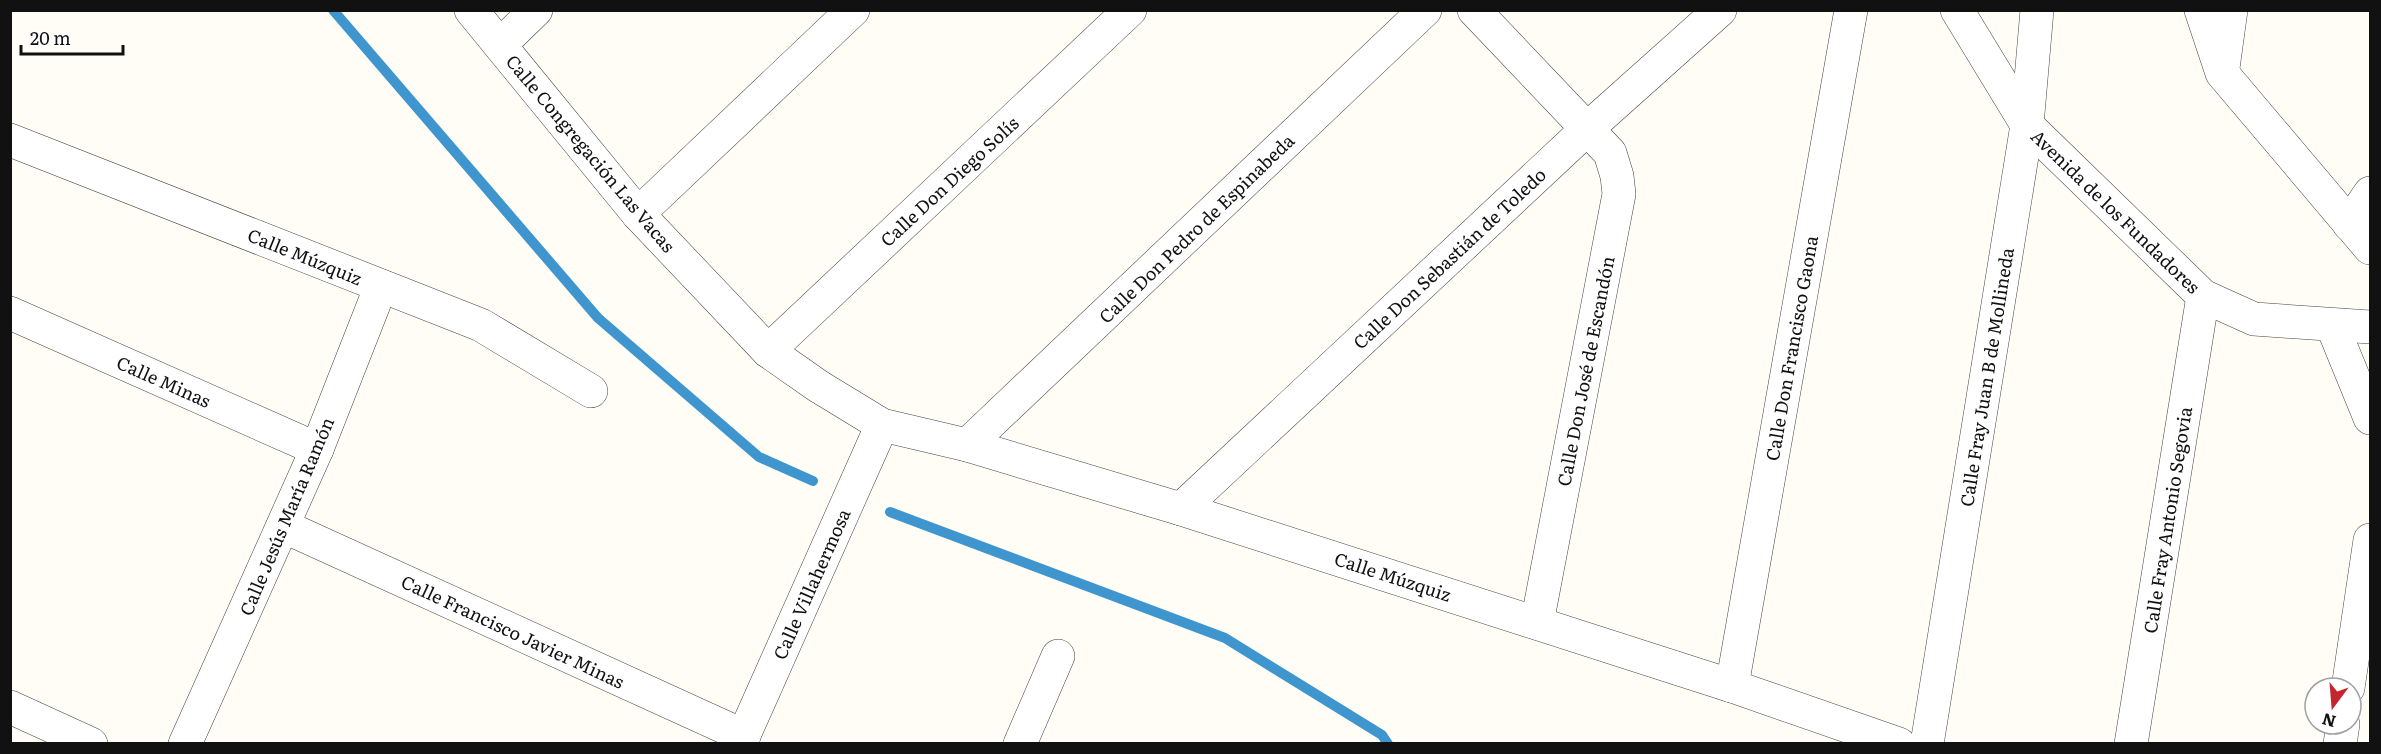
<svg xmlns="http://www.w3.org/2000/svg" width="2381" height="754" font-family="Literata,serif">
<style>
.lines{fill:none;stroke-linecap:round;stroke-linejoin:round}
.stream{stroke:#3f96cf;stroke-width:10}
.minor-casing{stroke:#444;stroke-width:34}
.minor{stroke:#fff;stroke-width:33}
.labels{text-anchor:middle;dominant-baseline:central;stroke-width:6;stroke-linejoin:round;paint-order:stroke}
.street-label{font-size:18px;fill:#111;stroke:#fff}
</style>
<rect width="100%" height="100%" fill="#fffdf5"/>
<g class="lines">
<g class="stream">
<polyline points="333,10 598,318 759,457 813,481"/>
<polyline points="890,512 1225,638 1382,735 1388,744"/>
</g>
<g class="minor-casing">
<g id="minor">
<polyline points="471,10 638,214 768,351 818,386 882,425 967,445 1181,509 1732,686 1899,744"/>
<polyline points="1474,10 1610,153 1617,176 1619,194 1537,623"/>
<polyline points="1957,10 2027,125 2203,296 2254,319 2370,327"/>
<polyline points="2201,10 2222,73 2370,248"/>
<polyline points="500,45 536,10"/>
<polyline points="2223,68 2231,10"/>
<polyline points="10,140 481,325 591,391"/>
<polyline points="638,214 853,10"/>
<polyline points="2349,224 2370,193"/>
<polyline points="10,313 317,449"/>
<polyline points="2332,325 2370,418"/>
<polyline points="768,351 1130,10"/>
<polyline points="967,445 1425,10"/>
<polyline points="1181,509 1587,129 1720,10"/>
<polyline points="283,526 744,736"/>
<polyline points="1732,686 1851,10"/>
<polyline points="2348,688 2370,540"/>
<polyline points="10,707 91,744"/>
<polyline points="185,744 317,449 381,286"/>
<polyline points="740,744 882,425"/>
<polyline points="1020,744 1058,656"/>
<polyline points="1927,744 2027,125 2037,10"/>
<polyline points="2131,744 2203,296"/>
<polyline points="2340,744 2343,724"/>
</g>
</g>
<use href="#minor" class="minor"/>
</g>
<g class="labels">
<g class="street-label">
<text transform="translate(591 153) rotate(50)">Calle Congregación Las Vacas</text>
<text transform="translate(949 181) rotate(-43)">Calle Don Diego Solís</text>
<text transform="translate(2116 211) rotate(44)">Avenida de los Fundadores</text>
<text transform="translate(1196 228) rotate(-44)">Calle Don Pedro de Espinabeda</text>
<text transform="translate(305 256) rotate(22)">Calle Múzquiz</text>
<text transform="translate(1449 258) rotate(-43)">Calle Don Sebastián de Toledo</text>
<text transform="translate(1791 348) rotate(-80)">Calle Don Francisco Gaona</text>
<text transform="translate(1585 371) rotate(-79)">Calle Don José de Escandón</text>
<text transform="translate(1986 377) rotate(-81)">Calle Fray Juan B de Mollineda</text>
<text transform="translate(164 381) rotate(24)">Calle Minas</text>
<text transform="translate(286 516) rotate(-67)">Calle Jesús María Ramón</text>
<text transform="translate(2167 520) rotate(-81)">Calle Fray Antonio Segovia</text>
<text transform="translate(1393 576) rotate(18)">Calle Múzquiz</text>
<text transform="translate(811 584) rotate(-66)">Calle Villahermosa</text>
<text transform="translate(513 631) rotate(25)">Calle Francisco Javier Minas</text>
</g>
</g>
<rect width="2381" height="754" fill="none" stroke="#111111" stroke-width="24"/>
<g transform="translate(2333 706) rotate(196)"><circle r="28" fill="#ffffff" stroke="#a0a0a0" stroke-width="1.5"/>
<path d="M0-4.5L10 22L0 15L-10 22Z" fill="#c4262e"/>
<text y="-9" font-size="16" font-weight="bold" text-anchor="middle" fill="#111111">N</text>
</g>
<path d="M21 45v9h102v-9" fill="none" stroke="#111111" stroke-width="3"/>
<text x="30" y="45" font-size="18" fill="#111111" stroke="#ffffff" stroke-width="4.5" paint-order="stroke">20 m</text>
</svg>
